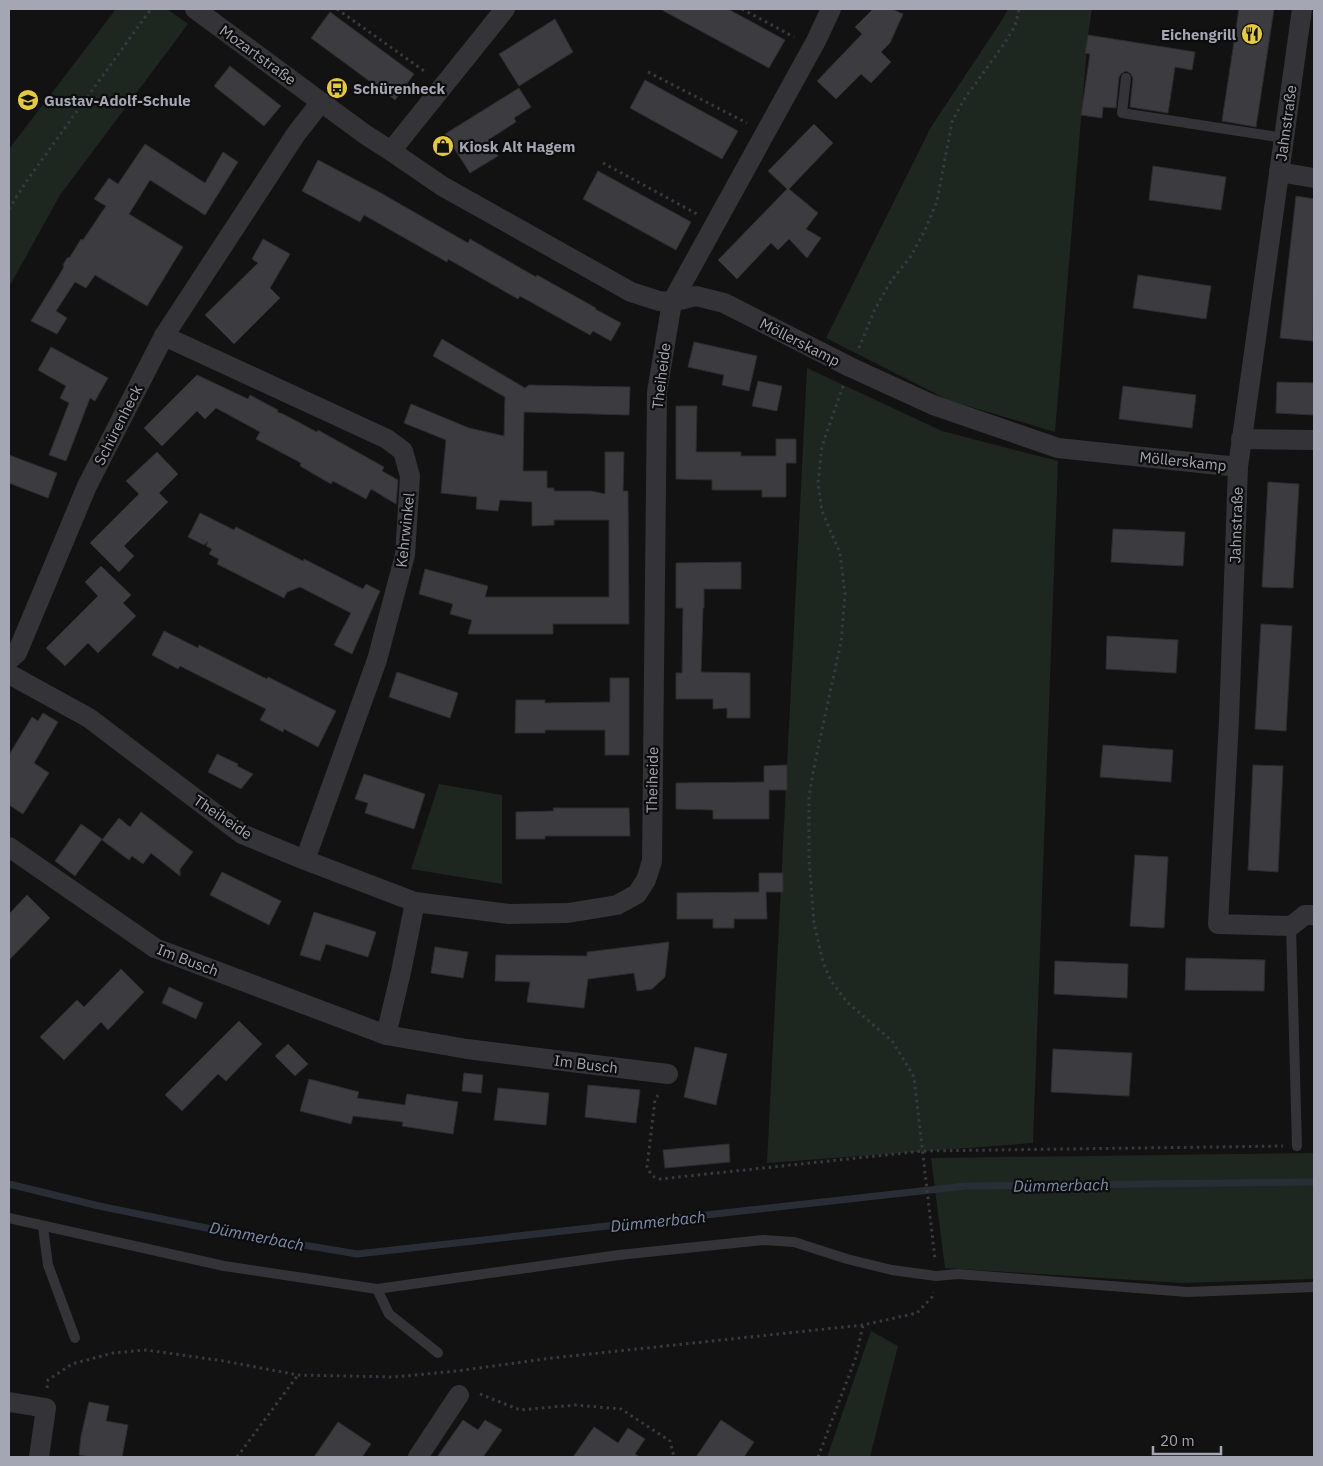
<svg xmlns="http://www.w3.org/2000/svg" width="1323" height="1466" font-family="'IBM Plex Sans',sans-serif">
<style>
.green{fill:#1e2620}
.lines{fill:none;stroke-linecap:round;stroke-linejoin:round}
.stream{stroke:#292e36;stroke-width:7}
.building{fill:#3c3c40;stroke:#2d2c2f}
.path{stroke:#393a3f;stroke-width:3;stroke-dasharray:2.5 4;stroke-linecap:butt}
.service{stroke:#333338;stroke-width:10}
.minor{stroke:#333338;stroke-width:20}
.labels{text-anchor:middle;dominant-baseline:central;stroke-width:4.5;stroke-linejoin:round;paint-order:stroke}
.poi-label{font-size:15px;font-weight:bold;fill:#a4a6b3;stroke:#0d0d0e;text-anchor:start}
.street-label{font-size:15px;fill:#a4a6b3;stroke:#0d0d0e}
.water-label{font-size:16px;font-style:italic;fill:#7d8dac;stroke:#0d0d0e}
</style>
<rect width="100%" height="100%" fill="#121213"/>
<g class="green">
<polygon points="116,9 167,9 188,24 60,195 9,287 9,149"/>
<polygon points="1008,9 1092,9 1088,35 1055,432 948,400 826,338 931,127 1002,20"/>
<polygon points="807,368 942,431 1058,461 1033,1143 767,1163"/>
<polygon points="439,784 502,795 502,884 411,869"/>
<polygon points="1314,1153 1314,1279 1181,1283 945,1268 931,1158"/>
<polygon points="871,1331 898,1346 870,1457 827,1457"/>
</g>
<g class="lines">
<polyline class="stream" points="9,1184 99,1206 226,1232 357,1254 966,1186 1314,1182"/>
</g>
<g class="building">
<polygon points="660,9 728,9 785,40 769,68"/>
<polygon points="873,9 892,9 903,14 890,43 881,52 891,62 871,83 861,74 836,99 817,81 862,34 855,27"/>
<polygon points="1239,9 1274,9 1256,127 1222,121"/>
<polygon points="330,12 414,74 395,100 311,38"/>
<polygon points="555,19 573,52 519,86 499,54"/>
<polygon points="1088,35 1195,52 1192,70 1175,67 1168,113 1130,107 1133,78 1130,73 1126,71 1121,74 1119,77 1116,108 1103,107 1102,118 1081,115 1090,54 1085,53"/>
<polygon points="230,66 281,106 264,126 214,86"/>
<polygon points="645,80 738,131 722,159 630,108"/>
<polygon points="519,88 531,107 514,118 516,122 488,140 498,156 470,173 445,134"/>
<polygon points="814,124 833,143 789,189 818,213 806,229 821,238 807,258 789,239 778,250 771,243 737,279 718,260 787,189 768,171"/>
<polygon points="145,144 205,183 223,152 238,162 205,215 150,180 129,214 183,247 147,306 95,275 86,288 75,282 56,311 67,318 57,334 31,321 64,267 63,265 67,258 70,257 81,239 83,240 106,206 94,199 109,178 118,184"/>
<polygon points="318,160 379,192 468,243 470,239 536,277 537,275 596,308 595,309 621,323 611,341 593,331 590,335 520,296 518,299 448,259 447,262 364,215 360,222 302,191"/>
<polygon points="1153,166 1226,177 1221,210 1149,200"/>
<polygon points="598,171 691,222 676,250 583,199"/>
<polygon points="1296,196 1314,199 1313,341 1280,338"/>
<polygon points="263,239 290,254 270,288 280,298 234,344 205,315 258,263 252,259"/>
<polygon points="1138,275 1211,286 1206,319 1133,308"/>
<polygon points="442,339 525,388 529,385 630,387 629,415 524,412 523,471 547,471 547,488 554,488 554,491 591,491 605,494 605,452 624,452 623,491 628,491 629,624 553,624 553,634 468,634 472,620 450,614 453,604 419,594 425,569 488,586 485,597 609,597 609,520 554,520 554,525 532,526 532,502 500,500 498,511 476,509 477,497 441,493 446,440 404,423 411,404 469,428 504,436 505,397 433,356"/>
<polygon points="694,342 757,356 749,391 722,385 724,375 688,367"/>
<polygon points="51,347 108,378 95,401 90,398 66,461 49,455 69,403 60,398 66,386 38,370"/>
<polygon points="197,375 248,399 250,395 278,410 277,412 283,414 317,432 318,430 384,467 382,471 398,480 396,504 371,489 366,499 333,481 331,484 300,466 301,463 256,439 260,432 216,408 205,419 197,411 162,446 144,428"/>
<polygon points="758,381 782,386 777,411 752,406"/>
<polygon points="1277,382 1314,383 1314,415 1276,413"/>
<polygon points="1123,386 1196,395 1192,428 1119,419"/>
<polygon points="676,406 697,406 696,452 741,452 741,456 776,456 776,439 796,439 796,463 786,463 786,497 762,497 762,490 712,490 712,480 676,479"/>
<polygon points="157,452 178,474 159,493 168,502 124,546 134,556 119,572 90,543 139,494 126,481"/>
<polygon points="9,455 57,473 48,498 9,483"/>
<polygon points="1268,482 1299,484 1293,588 1262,587"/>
<polygon points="200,513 234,530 236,527 303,561 304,559 363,589 366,584 380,591 352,654 334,645 351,613 300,587 287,592 284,598 217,564 219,559 209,554 212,549 206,546 208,541 204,545 188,537"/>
<polygon points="1113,529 1185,532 1183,566 1111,562"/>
<polygon points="741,562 741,589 704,589 704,608 703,608 701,672 750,673 750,718 727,718 727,708 713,709 713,699 676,699 676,673 682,673 683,608 676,608 676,563"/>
<polygon points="101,566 131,595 123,603 136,616 98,653 88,643 65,666 46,648 98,596 85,582"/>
<polygon points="1261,624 1292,626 1286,731 1255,729"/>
<polygon points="164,631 198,648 199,645 267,679 268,677 336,711 318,747 284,729 283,732 260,720 266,709 180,666 178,669 152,655"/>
<polygon points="1107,636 1178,640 1176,673 1106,669"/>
<polygon points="397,672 458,693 450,718 389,697"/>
<polygon points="610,678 629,678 629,755 605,755 605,730 545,730 545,733 515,733 516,700 545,700 545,703 610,702"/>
<polygon points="43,713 58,722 34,763 49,773 23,814 9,805 9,755 32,717 38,721"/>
<polygon points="1103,745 1173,750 1171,782 1100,777"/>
<polygon points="217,754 238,764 237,766 253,774 241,789 208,772"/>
<polygon points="787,765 787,790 769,790 769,819 713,819 713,810 676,809 676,783 764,782 764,766"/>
<polygon points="1253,765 1283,766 1278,872 1248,870"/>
<polygon points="364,774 425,794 414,829 365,813 368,803 355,799"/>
<polygon points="553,808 629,808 630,836 545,836 545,839 516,839 516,812 554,811"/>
<polygon points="141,812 193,852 180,869 180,876 151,853 143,864 132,856 129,860 102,840 119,818 130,827"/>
<polygon points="81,824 102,839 75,876 55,861"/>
<polygon points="1135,855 1168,857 1164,928 1130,926"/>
<polygon points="222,872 281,901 269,925 210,895"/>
<polygon points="759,873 783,873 783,892 766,892 767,919 734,919 734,928 713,928 713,919 677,919 677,893 759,892"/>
<polygon points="27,895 50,918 9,960 9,914"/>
<polygon points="314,912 376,932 368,957 326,944 320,961 300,955"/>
<polygon points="669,942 665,977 652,989 637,991 634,973 588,979 584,1008 527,1002 530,982 495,981 496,955 587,956 587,952"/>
<polygon points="435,947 468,952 463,978 431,973"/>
<polygon points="1186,958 1265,960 1264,991 1185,990"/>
<polygon points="1055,961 1128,964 1127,998 1054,994"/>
<polygon points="121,969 144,992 108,1030 101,1022 64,1060 40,1037 77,1000 84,1007"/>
<polygon points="169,987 203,1003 196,1019 162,1003"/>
<polygon points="239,1021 262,1044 226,1081 218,1074 182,1111 165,1095"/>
<polygon points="288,1044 308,1064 295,1076 275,1056"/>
<polygon points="695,1047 727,1054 716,1105 684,1097"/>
<polygon points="1053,1049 1132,1053 1129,1096 1051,1092"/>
<polygon points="464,1073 483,1075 481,1093 462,1091"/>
<polygon points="309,1079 359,1092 357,1098 405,1105 407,1094 458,1102 453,1134 402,1126 403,1122 353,1116 351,1124 300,1111"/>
<polygon points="588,1085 640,1090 636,1123 585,1117"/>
<polygon points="498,1088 549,1093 546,1125 494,1120"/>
<polygon points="729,1144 730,1162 665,1168 663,1150"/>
<polygon points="89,1402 109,1406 106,1421 128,1425 122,1457 90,1457 79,1455 81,1436"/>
<polygon points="463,1420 478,1430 485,1420 502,1430 483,1457 437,1457"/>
<polygon points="721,1420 754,1442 744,1457 696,1457"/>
<polygon points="338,1422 371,1444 362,1457 314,1457"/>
<polygon points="594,1427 618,1443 628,1428 645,1439 635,1454 640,1457 573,1457"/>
</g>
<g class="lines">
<g class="path">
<polyline points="337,9 427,73"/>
<polyline points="742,9 794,37"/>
<polyline points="648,72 747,123"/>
<polyline points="603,163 697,214"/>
<polyline points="9,209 28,179 151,9"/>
<polyline points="859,348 874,311 891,281 911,256 926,228 937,201 952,122 963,101 1004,44 1015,26 1019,9"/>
<polyline points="843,386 822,446 818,483 822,511 840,553 845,594 841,642 815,762 809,796 809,859 814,923 823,962 831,981 847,1002 893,1042 914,1077 935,1259"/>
<polyline points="658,1095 655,1100 647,1167 652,1176 660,1179 923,1151 1283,1146"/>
<polyline points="47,1388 48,1380 72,1364 113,1353 146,1350 224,1361 298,1375 394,1377 457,1371 552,1358 863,1325 917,1313 932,1297 933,1292"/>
<polyline points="480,1394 520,1410 575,1405 621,1409 670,1441 674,1457"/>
<polyline points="237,1457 298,1375"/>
<polyline points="818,1457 856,1357 863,1325"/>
</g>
<g class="service">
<polyline points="1126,78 1122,113 1284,138"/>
<polyline points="1291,926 1297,1146"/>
<polyline points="9,1218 224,1266 377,1289 619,1255 763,1240 794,1242 847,1259 892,1270 936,1276 958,1274 1187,1292 1314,1287"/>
<polyline points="43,1227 48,1265 75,1338"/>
<polyline points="377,1289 389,1314 438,1353"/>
</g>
<g class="minor">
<polyline points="195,9 321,102"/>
<polyline points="1302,9 1238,467 1229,720 1218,924 1291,926 1305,915 1314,915"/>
<polyline points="391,151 442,186 631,292 659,301 672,302 696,296 724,303 850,367 933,405 1058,448 1238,467"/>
<polyline points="1279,172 1314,178"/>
<polyline points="164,336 387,439 403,451 410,476 405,555 377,660 305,860"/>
<polyline points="1241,439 1314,440"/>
<polyline points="9,660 17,653 87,486 164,336 296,134 321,102 366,135 391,151 505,9"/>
<polyline points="9,674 89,718 242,834 305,860 415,902 509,914 568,913 617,905 637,894 646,880 652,861 657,392 672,302 816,41 831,9"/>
<polyline points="9,847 155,948 386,1035 467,1049 668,1074"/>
<polyline points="386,1035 401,972 415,902"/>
<polyline points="9,1402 46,1408 39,1457"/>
<polyline points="418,1457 459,1395"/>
</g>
</g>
<defs>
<g id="restaurant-disc" transform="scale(1.125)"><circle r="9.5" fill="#e5ca38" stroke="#0d0d0e"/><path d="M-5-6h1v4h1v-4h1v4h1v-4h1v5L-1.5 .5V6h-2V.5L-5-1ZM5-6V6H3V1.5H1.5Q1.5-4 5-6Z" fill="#111"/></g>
<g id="bus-disc" transform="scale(1.125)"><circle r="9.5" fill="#e5ca38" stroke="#0d0d0e"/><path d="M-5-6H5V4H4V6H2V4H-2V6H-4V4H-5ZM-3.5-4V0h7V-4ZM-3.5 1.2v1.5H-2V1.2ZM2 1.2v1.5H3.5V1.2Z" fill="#111"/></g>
<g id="school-disc" transform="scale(1.125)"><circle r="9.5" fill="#e5ca38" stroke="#0d0d0e"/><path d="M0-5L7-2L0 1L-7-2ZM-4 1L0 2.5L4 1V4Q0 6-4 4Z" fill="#111"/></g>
<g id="shop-disc" transform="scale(1.125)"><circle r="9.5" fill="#e5ca38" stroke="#0d0d0e"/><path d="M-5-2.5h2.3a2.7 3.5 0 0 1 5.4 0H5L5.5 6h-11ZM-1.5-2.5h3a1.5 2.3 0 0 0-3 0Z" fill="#111"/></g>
</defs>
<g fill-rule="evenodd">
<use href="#restaurant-disc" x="1252" y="34"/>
<use href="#bus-disc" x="337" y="88"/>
<use href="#school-disc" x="28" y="100"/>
<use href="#shop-disc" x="443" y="146"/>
</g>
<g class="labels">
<g class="poi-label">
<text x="1236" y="34" text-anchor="end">Eichengrill</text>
<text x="353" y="88">Schürenheck</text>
<text x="44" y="100">Gustav-Adolf-Schule</text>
<text x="459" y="146">Kiosk Alt Hagem</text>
</g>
<g class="street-label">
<text transform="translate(258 55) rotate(36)">Mozartstraße</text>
<text transform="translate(1286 123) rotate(-82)">Jahnstraße</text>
<text transform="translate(800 342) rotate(27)">Möllerskamp</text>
<text transform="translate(661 376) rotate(-83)">Theiheide</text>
<text transform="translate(118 425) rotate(-63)">Schürenheck</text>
<text transform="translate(1183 461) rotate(6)">Möllerskamp</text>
<text transform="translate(1236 525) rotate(-88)">Jahnstraße</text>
<text transform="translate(405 530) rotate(-84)">Kehrwinkel</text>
<text transform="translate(652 780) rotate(-89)">Theiheide</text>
<text transform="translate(223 817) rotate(34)">Theiheide</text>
<text transform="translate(188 960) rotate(21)">Im Busch</text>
<text transform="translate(586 1064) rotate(7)">Im Busch</text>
</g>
<g class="water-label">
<text transform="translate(1061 1185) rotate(-1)">Dümmerbach</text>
<text transform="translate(658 1221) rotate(-6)">Dümmerbach</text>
<text transform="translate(257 1236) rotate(11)">Dümmerbach</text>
</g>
</g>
<rect width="1323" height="1466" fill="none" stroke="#a4a6b3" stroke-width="20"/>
<path d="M1153 1446v8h68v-8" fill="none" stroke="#a4a6b3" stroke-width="2.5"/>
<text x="1160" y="1446" font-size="15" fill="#a4a6b3" stroke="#0d0d0e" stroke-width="4" paint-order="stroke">20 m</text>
</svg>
